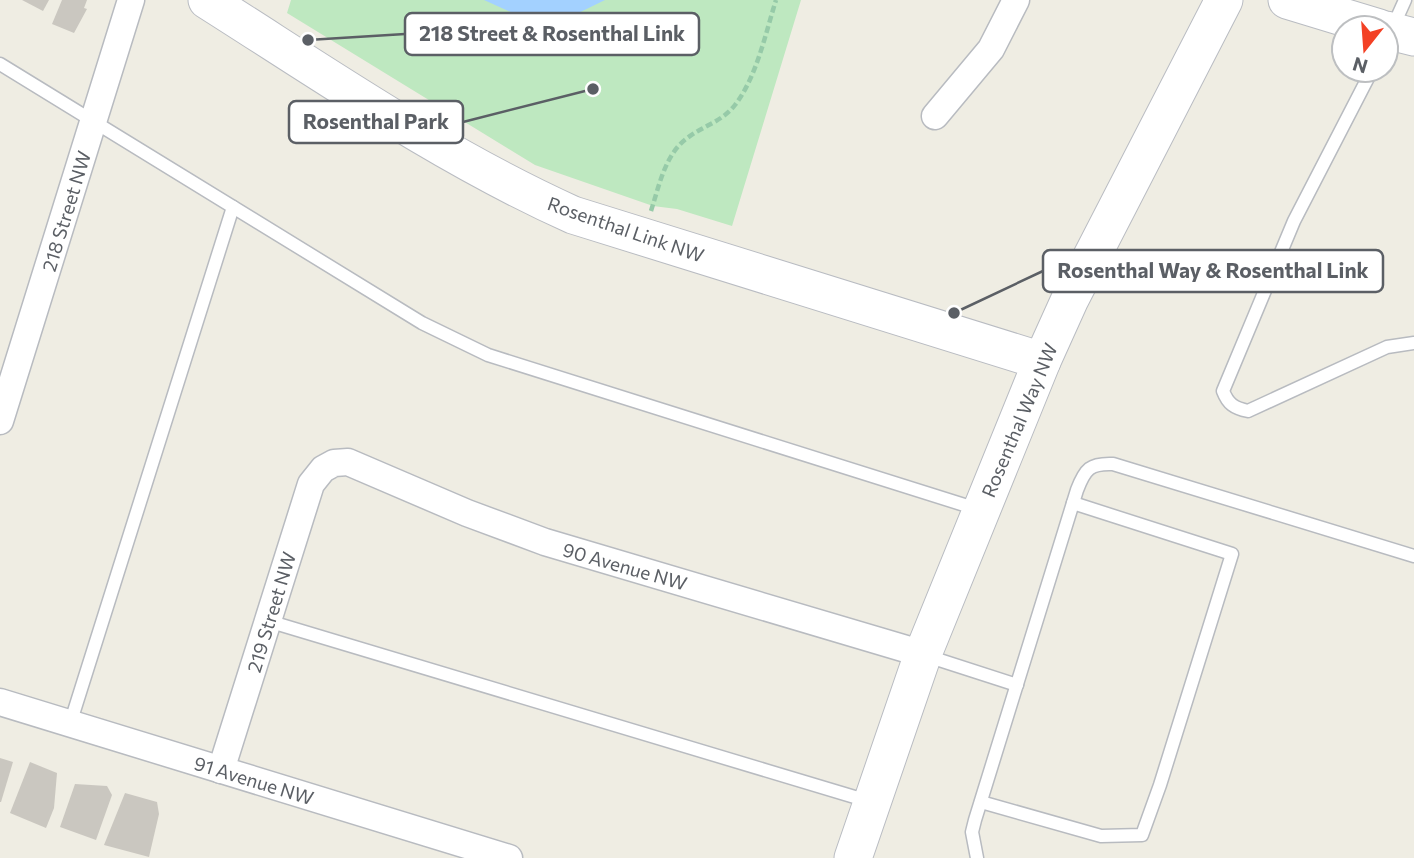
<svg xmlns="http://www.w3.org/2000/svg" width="1414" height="858" font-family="Commissioner,sans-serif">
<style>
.green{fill:#bee8c0}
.water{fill:#a3d1ff}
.building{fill:#cac7c0}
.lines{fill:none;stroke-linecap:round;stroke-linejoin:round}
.lane-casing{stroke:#b8bbc0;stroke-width:15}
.street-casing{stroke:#b8bbc0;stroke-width:29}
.secondary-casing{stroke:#b9bcc2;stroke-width:39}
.path{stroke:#96caa8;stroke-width:4.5;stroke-dasharray:7 3.5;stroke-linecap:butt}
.lane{stroke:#fff;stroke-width:12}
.street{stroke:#fff;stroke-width:26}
.secondary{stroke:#fff;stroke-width:37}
.labels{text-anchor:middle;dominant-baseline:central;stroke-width:5;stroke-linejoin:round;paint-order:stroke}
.street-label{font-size:19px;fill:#5b5f65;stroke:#fff}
.leader{fill:none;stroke:#5b5f65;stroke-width:2.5}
.callout-dot{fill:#5b5f65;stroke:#fff;stroke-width:2.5}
.callout{fill:#fff;stroke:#5b5f65;stroke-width:2.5}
.callout-label{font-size:21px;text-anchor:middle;font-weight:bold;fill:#5b5f65}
</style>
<rect width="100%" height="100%" fill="#efede3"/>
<polygon class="green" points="291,0 801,0 732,226 677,209 653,206 535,165 287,13"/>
<polygon class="water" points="484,0 605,0 564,20 535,23"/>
<g class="building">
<polygon points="22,0 49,0 43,11"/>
<polygon points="62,0 87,0 84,8 87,9 74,33 52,24"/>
<polygon points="0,758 13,762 1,802 0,802"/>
<polygon points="30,762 57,773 54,808 46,828 10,813"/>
<polygon points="75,784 107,786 112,795 96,840 60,827"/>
<polygon points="125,793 157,802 159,814 149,857 104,845"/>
</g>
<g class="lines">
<g class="lane-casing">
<g id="lane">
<polyline points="1392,29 1405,0"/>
<polyline points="0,64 422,323 488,355 977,509"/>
<path d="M1372,70L1294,221L1223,391C1228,404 1234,408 1248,411L1387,347L1414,343"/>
<polyline points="268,621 868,801"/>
<polyline points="927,656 1017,685"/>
<polyline points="70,724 233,207"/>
<polyline points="981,802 1101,836 1142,835 1160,785 1232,554 1073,503"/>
<path d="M977,858L972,832L975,820L1077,490C1085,469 1090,463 1113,464L1414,556"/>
</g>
</g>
<g class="street-casing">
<g id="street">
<polyline points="935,116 991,49 1016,0"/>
<polyline points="0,421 131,0"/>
<polyline points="0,702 509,858"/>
<polyline points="221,770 311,484 323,469 334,463 348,462 467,513 545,542 923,654"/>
</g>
</g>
<g class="secondary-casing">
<g id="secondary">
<path d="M207,0C327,76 444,157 573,215L1042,361"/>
<polyline points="1287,0 1379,28"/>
<polyline points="1386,30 1414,37"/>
<polyline points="853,858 923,654 1042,361 1070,299 1224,0"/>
</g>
</g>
<path class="path" d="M651,211C659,186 665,155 686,139C702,126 722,122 735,105C757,76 765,35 776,0"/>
<use href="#lane" class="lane"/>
<use href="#street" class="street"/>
<use href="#secondary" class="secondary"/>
</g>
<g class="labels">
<g class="street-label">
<text transform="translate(66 211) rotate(-73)">218 Street NW</text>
<text transform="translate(626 229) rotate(19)">Rosenthal Link NW</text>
<text transform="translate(1019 420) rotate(-67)">Rosenthal Way NW</text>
<text transform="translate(625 566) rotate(16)">90 Avenue NW</text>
<text transform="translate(271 612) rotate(-73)">219 Street NW</text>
<text transform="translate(254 780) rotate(17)">91 Avenue NW</text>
</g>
</g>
<path class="leader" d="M308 40L405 34M593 89L463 122M954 313L1043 271"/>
<g class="callout-dot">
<circle cx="308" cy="40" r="7"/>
<circle cx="593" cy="89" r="7"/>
<circle cx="954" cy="313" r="7"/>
</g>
<g class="callout">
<rect x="405" y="13" width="294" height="42" rx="7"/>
<rect x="289" y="101" width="174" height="42" rx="7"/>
<rect x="1043" y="250" width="340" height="42" rx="7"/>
</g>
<g class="callout-label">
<text x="552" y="41">218 Street &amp; Rosenthal Link</text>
<text x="376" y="129">Rosenthal Park</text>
<text x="1213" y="278">Rosenthal Way &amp; Rosenthal Link</text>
</g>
<g transform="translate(1365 49) rotate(197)"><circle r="33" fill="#ffffff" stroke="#bdbfc1" stroke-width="2"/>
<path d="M0-5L12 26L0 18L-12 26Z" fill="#f34125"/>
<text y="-10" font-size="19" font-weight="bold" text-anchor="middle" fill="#5b5f65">N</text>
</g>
</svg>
